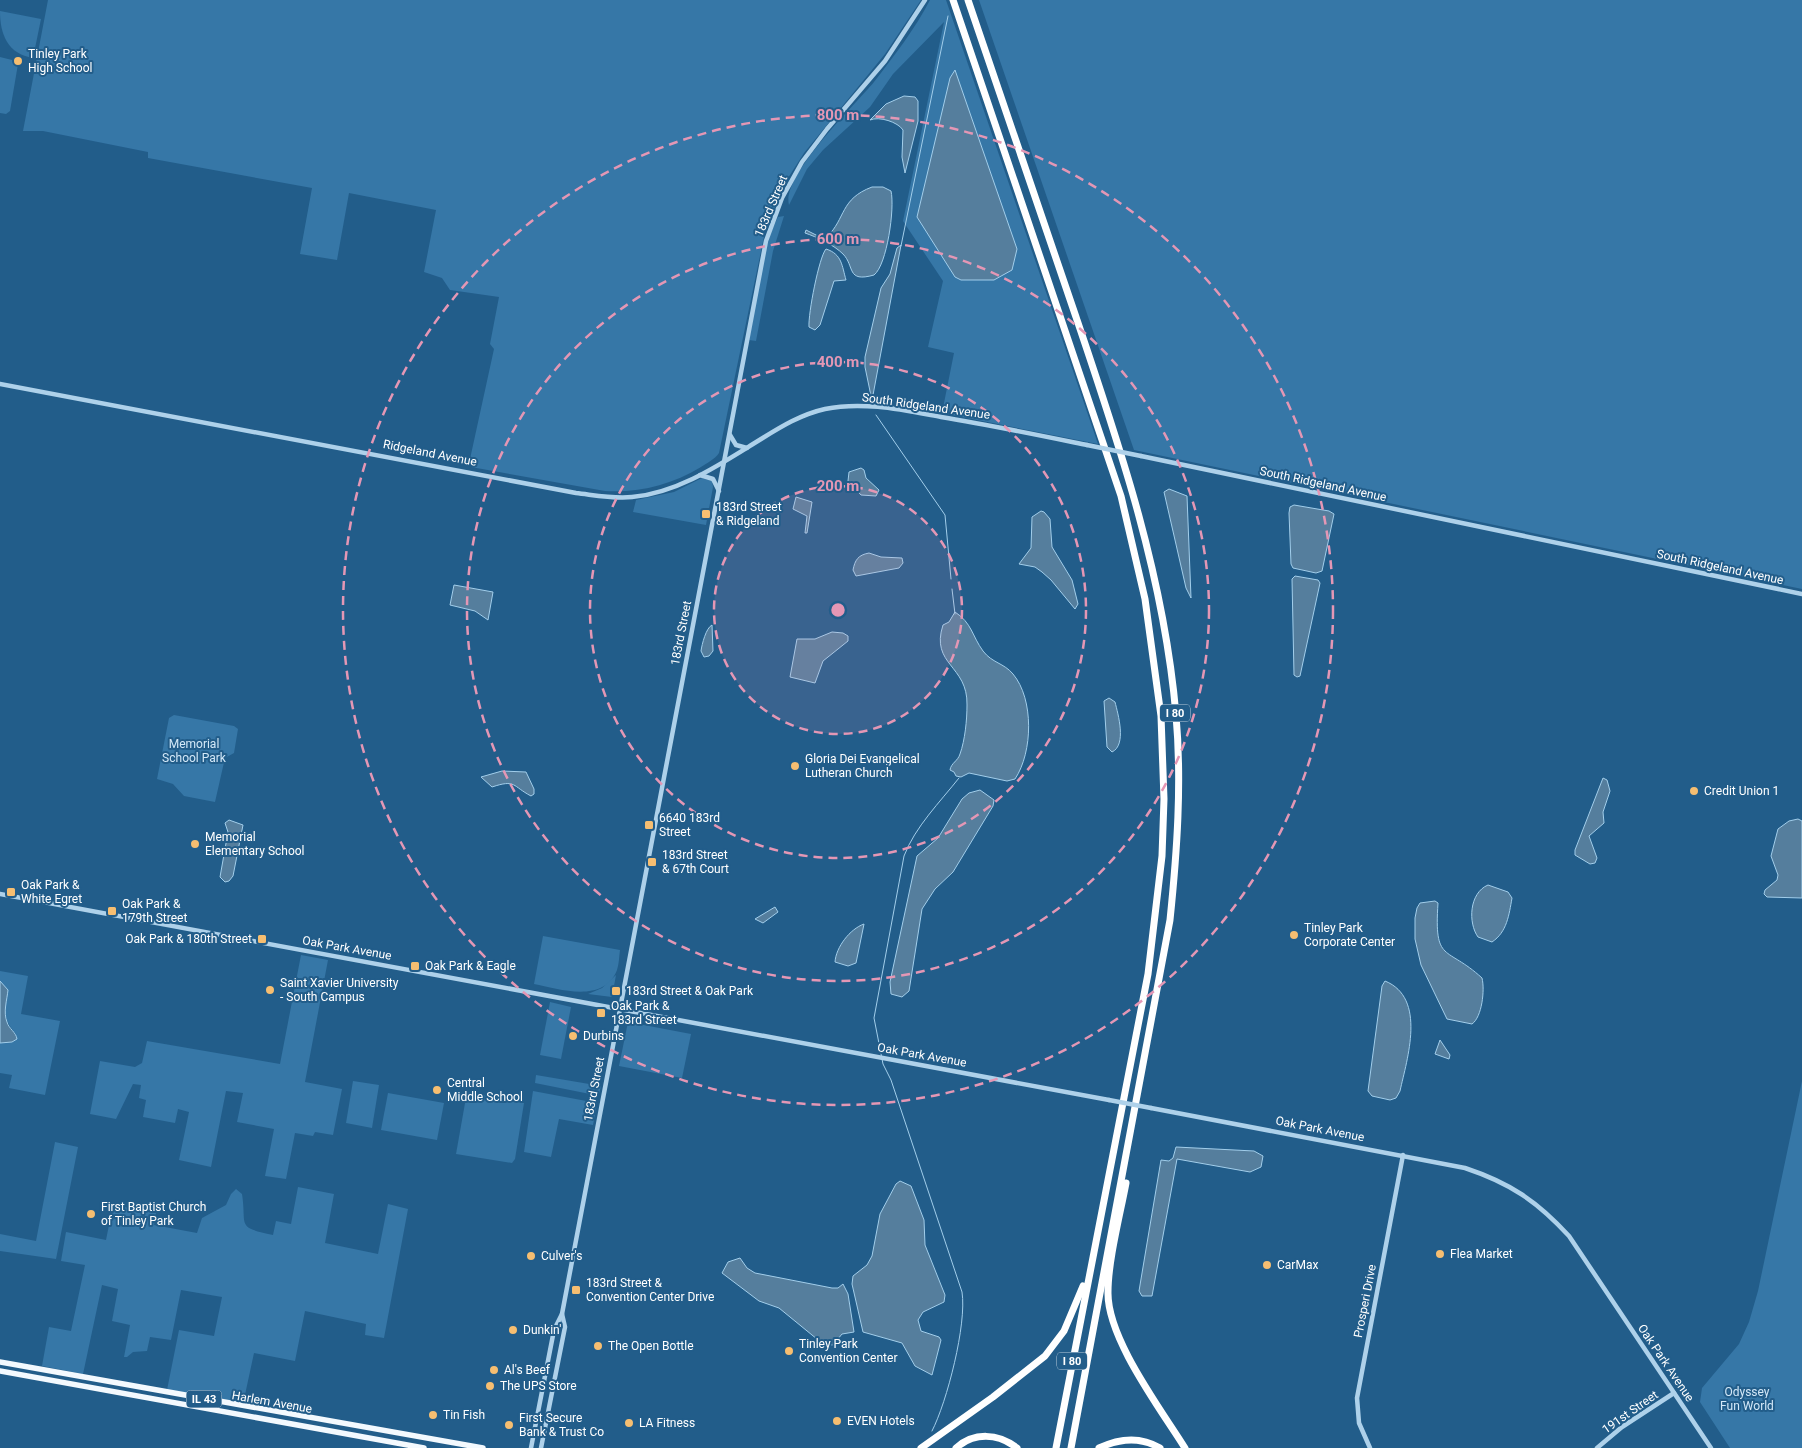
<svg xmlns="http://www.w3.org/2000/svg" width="1802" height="1448" font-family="Roboto,sans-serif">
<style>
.green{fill:#3677a7}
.water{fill:#557e9d;stroke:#a2ceeb}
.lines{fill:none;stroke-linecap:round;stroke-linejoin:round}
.stream{stroke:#a2ceeb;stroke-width:1}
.tertiary{stroke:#aed1ea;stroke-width:4.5}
.primary{stroke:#f3f9fe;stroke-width:5.5}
.motorway{stroke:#fff;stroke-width:7}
.tertiary-bridge{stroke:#aed1ea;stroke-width:4.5}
.ring{fill:none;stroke:#e497b5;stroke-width:2.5;stroke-dasharray:9 6}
.poi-dot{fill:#f6be71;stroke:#225d8a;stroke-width:2}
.labels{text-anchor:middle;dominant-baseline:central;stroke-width:4;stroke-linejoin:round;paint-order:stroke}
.shield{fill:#225d8a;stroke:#bdcedc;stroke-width:1}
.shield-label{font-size:11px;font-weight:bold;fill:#fff}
.poi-label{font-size:12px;fill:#fff;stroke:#225d8a;text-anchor:start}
.street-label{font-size:12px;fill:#fff;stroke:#225d8a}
.park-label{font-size:12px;fill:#d3e8f8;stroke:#225d8a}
.centre{fill:#e497b5;stroke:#225d8a;stroke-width:2.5}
.ring-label{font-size:15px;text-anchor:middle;font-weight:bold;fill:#e497b5;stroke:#225d8a;stroke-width:4;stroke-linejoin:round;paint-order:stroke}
</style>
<rect width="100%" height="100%" fill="#225d8a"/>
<g class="green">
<path d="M48,0H921L885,54L804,153L788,178L766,227L719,453C715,459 707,463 701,467C671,485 639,493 605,491L471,467L470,459L494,349L490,344L499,297L450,290L442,278L424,272L436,210L349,193L337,260L300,254L312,188L148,158V152L43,131H23Z"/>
<path d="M930,0H946L1098,444L942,413L954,353L928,347L943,281L903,221L944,22L893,74L870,107L823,150L807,169L789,205C781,176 855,105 874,82C894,56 915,29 930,0Z"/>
<polygon points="979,0 1802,0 1802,589 1134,450"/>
<path d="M0,11L41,19L33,58C8,54 0,35 0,11Z"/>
<polygon points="0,57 16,61 18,64 10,111 6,114 0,113"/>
<path d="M784,216L773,251L756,341L749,340C756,304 761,249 778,217Z"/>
<polygon points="702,478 712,481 713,487 706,525 633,512 636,500 674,492"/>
<polygon points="174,715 234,726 238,729 234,753 225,758 215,802 184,796 173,784 157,779 169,718"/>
<path d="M543,936L620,950C619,957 619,964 617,970C604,1004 559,989 534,984Z"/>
<polygon points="301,955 328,960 305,1082 342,1089 333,1135 315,1132 313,1136 295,1133 286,1179 265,1176 274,1129 237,1122 243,1093 226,1091 211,1167 179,1160 189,1112 178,1109 175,1123 143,1117 146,1100 139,1098 141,1085 133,1084 116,1119 90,1114 100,1061 135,1067 142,1063 147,1041 280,1064"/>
<path d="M0,971L28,976L21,1014L60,1021L45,1095L9,1088L12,1075L0,1073V1043L12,1042L16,1034C2,1018 5,1010 8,990L0,981Z"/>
<polygon points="616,975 612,997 588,994 602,988"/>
<polygon points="550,1002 571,1007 561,1059 540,1055"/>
<polygon points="628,1022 691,1034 682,1078 619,1066"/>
<polygon points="536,1075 601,1086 599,1094 595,1095 535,1083"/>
<polygon points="353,1081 379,1085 372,1128 346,1123"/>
<polygon points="1802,1081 1802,1448 1730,1448 1700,1402 1702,1388 1739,1344 1749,1322 1758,1291"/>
<polygon points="533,1091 597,1103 593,1125 559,1119 551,1157 524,1152"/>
<polygon points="467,1092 524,1103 515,1159 512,1163 456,1154"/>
<polygon points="388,1093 444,1103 437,1140 381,1130"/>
<polygon points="55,1142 78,1147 56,1259 0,1251 0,1234 36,1241"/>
<path d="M298,1187L334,1194L325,1243L378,1254L388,1204L408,1209L384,1338L365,1335L366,1324L305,1311L295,1361L254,1353L243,1404L167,1390L179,1330L214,1336L222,1297L181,1290L171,1340L150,1337L147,1351L133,1352L127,1357H124L130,1325L112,1321L118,1289L102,1285L83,1374L42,1366L49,1327L71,1331L85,1265L61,1261L66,1232L106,1240L113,1205L156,1213L154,1225L197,1233L202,1218L226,1205L231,1194L236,1189L242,1194C247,1226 235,1227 273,1235L276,1221L291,1224Z"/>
</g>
<g class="water">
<polygon points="955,70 1017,249 1012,270 994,280 961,280 955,277 917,217 950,78"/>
<path d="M904,96L915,97L918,101V121L905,173L902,157L903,130C898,122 879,116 870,120L886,104Z"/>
<path d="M872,187H883L891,191C895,208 887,265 874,275C846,283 855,266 843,254C834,245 817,237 805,233L806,230L822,238L827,237C846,218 840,199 872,187Z"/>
<polygon points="901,245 873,395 871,396 865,367 865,357 881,288 890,274 897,248"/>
<path d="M826,249C842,254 842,266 846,280L834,281L820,325L815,330L809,327C808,314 819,257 826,249Z"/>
<polygon points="861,468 864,470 866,478 879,490 876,496 861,495 848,481 849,472"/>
<polygon points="1169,489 1187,496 1191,598 1186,588 1164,492"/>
<polygon points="796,497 812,502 807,533 805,533 807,516 793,509"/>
<polygon points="1294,505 1329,511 1334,514 1322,571 1316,573 1293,568 1291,564 1289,513 1290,507"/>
<polygon points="1041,511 1044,512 1050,519 1052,547 1072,580 1078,604 1075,609 1051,580 1042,572 1035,567 1019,564 1031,548 1032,517"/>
<path d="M869,553L881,557L902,558L903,563L899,568L856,576L853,570C855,560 858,555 869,553Z"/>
<polygon points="1295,576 1318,580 1320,583 1300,676 1297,677 1294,675 1292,579"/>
<polygon points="454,585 493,592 488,620 475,611 450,605"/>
<path d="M955,612C972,623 972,636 983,651C992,663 1004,663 1013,674C1034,699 1033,752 1015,779L1007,781L969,773L961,777L956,776L954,772L950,770C951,763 958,761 960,754C965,740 967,720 967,705C968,665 930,665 943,625L949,622Z"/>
<path d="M712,625L713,651L709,656L704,657L701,651C702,644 706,628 712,625Z"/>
<polygon points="832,632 843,633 848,636 848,641 823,661 815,683 790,677 797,639 815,639"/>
<path d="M1109,698L1115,702C1118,714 1127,745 1112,752L1107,747L1104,701Z"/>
<path d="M502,771L526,772L534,789V794L531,796C512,786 516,779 492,787L481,777Z"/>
<polygon points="1603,778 1607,780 1610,791 1603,812 1604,823 1589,836 1597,858 1595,863 1590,864 1575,855 1575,850"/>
<polygon points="980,790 994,800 993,806 953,872 935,889 922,909 909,991 902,997 891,994 890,982 917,856 938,838 962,799 969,793"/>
<polygon points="1798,819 1802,821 1802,898 1767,897 1764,894 1765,890 1777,880 1778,875 1771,856 1778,829 1789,821"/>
<polygon points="229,820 243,825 233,876 229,881 225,882 220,877 228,832 225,823"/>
<path d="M1488,885L1508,892L1512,898C1509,915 1507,932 1492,942L1478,937C1468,923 1469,893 1488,885Z"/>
<path d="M1435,901L1438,903C1434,964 1446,945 1482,978C1485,990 1482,1017 1472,1024L1447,1019L1421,965L1415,939V918L1417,908L1420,903Z"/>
<polygon points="775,907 778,912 763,923 755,919"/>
<path d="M864,924L856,963L848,966L835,962C836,947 850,929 864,924Z"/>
<path d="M0,981L8,990C7,1000 3,1012 7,1022C9,1029 16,1032 17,1039L12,1042L0,1043Z"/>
<path d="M1385,981C1427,998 1407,1059 1400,1091L1396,1098L1390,1100L1372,1096L1368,1091L1382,986Z"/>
<polygon points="1440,1040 1450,1055 1449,1059 1435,1054"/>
<polygon points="1176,1147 1254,1151 1263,1156 1261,1167 1250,1172 1177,1159 1152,1296 1142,1296 1139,1291 1161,1160 1169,1161 1173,1158"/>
<polygon points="900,1181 911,1186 924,1220 925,1245 945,1295 944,1302 923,1312 918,1320 921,1331 939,1337 941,1340 932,1375 915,1366 902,1343 863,1332 852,1284 853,1276 867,1265 872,1256 880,1214 896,1184"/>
<polygon points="740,1258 747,1268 755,1273 832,1288 838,1288 843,1284 848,1294 854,1332 842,1334 833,1345 823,1344 779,1308 759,1301 722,1273 728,1262"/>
</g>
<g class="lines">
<g class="stream">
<polyline points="901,246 948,16"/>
<polyline points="876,415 945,515 951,579"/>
<polyline points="952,589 955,614"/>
<path d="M932,1431C947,1402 967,1324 962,1292L891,1080L883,1064L874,1018L904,856C915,827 940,802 959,778"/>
</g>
<g class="tertiary">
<path d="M0,384L576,493C594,495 613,499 632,497C676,493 716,467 753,444C776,430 798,415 825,409C863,401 903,410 941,417C990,425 1038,435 1087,445"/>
<polyline points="730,435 736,445 747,448"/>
<polyline points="1141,456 1802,594"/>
<polyline points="700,475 713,479 719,491"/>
<polyline points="0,894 1109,1100"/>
<path d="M1151,1108L1465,1168C1510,1183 1537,1201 1569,1236L1711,1448"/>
<polyline points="531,1448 554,1330 562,1314 766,241 782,198 802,162 827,129 885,61 925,0"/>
<polyline points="541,1448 565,1327 562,1314"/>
<polyline points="1370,1448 1359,1423 1357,1398 1403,1155"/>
<polyline points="1597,1448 1622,1427 1674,1393"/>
</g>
<g class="primary">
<polyline points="0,1362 483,1448"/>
<polyline points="0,1371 424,1448"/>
</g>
<g class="motorway">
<polyline points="953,0 1121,496 1145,599 1161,716 1164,799 1162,856 1148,974 1056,1448"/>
<path d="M968,0C1004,106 1040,211 1076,317C1120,447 1164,576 1176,715C1182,783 1177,852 1170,920L1071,1448"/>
<path d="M1126,1183C1120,1215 1108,1261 1108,1292C1107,1338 1160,1408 1185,1448"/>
<polyline points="921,1448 993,1397 1045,1356 1064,1331 1083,1286"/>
<path d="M956,1448C974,1432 998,1433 1017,1448"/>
<path d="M1099,1448C1120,1438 1140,1436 1160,1448"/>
</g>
<g class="tertiary-bridge">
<polyline points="1087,445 1141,456"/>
<polyline points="1109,1100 1151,1108"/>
</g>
</g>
<circle cx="838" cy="610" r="124" fill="#e497b5" fill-opacity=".12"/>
<g class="ring">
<circle cx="838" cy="610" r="124"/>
<circle cx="838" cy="610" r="248"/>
<circle cx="838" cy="610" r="371"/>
<circle cx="838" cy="610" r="495"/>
</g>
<g class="poi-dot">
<circle cx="18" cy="61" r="5"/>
<rect x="701" y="509" width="10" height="10" rx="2.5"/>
<circle cx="795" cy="766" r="5"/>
<circle cx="1694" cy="791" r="5"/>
<rect x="644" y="820" width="10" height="10" rx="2.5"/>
<circle cx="195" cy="844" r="5"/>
<rect x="647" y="857" width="10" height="10" rx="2.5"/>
<rect x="6" y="887" width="10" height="10" rx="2.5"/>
<rect x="107" y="906" width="10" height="10" rx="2.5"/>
<circle cx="1294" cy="935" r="5"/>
<rect x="257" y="934" width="10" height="10" rx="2.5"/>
<rect x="410" y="961" width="10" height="10" rx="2.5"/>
<circle cx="270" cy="990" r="5"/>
<rect x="611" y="986" width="10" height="10" rx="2.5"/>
<rect x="596" y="1008" width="10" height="10" rx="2.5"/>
<circle cx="573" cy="1036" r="5"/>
<circle cx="437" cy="1090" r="5"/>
<circle cx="91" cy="1214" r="5"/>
<circle cx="1440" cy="1254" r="5"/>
<circle cx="531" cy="1256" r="5"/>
<circle cx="1267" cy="1265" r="5"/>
<rect x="571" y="1285" width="10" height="10" rx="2.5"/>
<circle cx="513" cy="1330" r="5"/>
<circle cx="598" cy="1346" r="5"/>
<circle cx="789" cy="1351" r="5"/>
<circle cx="494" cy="1370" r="5"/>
<circle cx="490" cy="1386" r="5"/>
<circle cx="433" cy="1415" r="5"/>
<circle cx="837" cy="1421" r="5"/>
<circle cx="629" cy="1423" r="5"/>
<circle cx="509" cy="1425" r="5"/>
</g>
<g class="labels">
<g class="shield">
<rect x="1160" y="704.5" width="30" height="17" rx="4"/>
<rect x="1057" y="1352.5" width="30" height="17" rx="4"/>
<rect x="186.5" y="1390.5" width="35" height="17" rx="4"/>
</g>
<g class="shield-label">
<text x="1175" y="713">I 80</text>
<text x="1072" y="1361">I 80</text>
<text x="204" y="1399">IL 43</text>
</g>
<g class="poi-label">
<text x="28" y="54">Tinley Park<tspan x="28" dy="14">High School</tspan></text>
<text x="716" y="507">183rd Street<tspan x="716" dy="14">&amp; Ridgeland</tspan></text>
<text x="805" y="759">Gloria Dei Evangelical<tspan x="805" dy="14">Lutheran Church</tspan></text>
<text x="1704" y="791">Credit Union 1</text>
<text x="659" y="818">6640 183rd<tspan x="659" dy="14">Street</tspan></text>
<text x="205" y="837">Memorial<tspan x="205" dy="14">Elementary School</tspan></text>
<text x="662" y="855">183rd Street<tspan x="662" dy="14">&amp; 67th Court</tspan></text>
<text x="21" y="885">Oak Park &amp;<tspan x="21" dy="14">White Egret</tspan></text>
<text x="122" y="904">Oak Park &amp;<tspan x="122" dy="14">179th Street</tspan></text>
<text x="1304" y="928">Tinley Park<tspan x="1304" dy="14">Corporate Center</tspan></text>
<text x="252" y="939" text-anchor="end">Oak Park &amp; 180th Street</text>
<text x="425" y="966">Oak Park &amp; Eagle</text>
<text x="280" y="983">Saint Xavier University<tspan x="280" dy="14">- South Campus</tspan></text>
<text x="626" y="991">183rd Street &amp; Oak Park</text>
<text x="611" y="1006">Oak Park &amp;<tspan x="611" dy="14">183rd Street</tspan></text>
<text x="583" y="1036">Durbins</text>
<text x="447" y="1083">Central<tspan x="447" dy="14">Middle School</tspan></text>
<text x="101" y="1207">First Baptist Church<tspan x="101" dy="14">of Tinley Park</tspan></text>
<text x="1450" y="1254">Flea Market</text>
<text x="541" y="1256">Culver's</text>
<text x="1277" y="1265">CarMax</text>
<text x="586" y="1283">183rd Street &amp;<tspan x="586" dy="14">Convention Center Drive</tspan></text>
<text x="523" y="1330">Dunkin'</text>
<text x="799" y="1344">Tinley Park<tspan x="799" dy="14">Convention Center</tspan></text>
<text x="608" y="1346">The Open Bottle</text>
<text x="504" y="1370">Al's Beef</text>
<text x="500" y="1386">The UPS Store</text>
<text x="443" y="1415">Tin Fish</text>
<text x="519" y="1418">First Secure<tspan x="519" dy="14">Bank &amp; Trust Co</tspan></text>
<text x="847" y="1421">EVEN Hotels</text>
<text x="639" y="1423">LA Fitness</text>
</g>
<g class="street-label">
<text transform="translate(771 206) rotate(-67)">183rd Street</text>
<text transform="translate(926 406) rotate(8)">South Ridgeland Avenue</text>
<text transform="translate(430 453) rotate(11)">Ridgeland Avenue</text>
<text transform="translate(1323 484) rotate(12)">South Ridgeland Avenue</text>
<text transform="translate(1720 567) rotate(12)">South Ridgeland Avenue</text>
<text transform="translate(681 633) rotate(-79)">183rd Street</text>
<text transform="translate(347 948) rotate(10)">Oak Park Avenue</text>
<text transform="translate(922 1055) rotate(10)">Oak Park Avenue</text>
<text transform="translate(594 1089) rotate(-79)">183rd Street</text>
<text transform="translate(1320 1129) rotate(11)">Oak Park Avenue</text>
<text transform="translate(1365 1301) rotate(-79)">Prosperi Drive</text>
<text transform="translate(1666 1363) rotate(56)">Oak Park Avenue</text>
<text transform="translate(272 1402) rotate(10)">Harlem Avenue</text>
<text transform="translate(1630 1412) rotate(-35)">191st Street</text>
</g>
<g class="park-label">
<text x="194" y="744">Memorial<tspan x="194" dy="14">School Park</tspan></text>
<text x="1747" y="1392">Odyssey<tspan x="1747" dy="14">Fun World</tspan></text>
</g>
</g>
<circle cx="838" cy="610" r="8" class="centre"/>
<g class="ring-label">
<text x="838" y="120">800 m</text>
<text x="838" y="244">600 m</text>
<text x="838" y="367">400 m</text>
<text x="838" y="491">200 m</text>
</g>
</svg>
